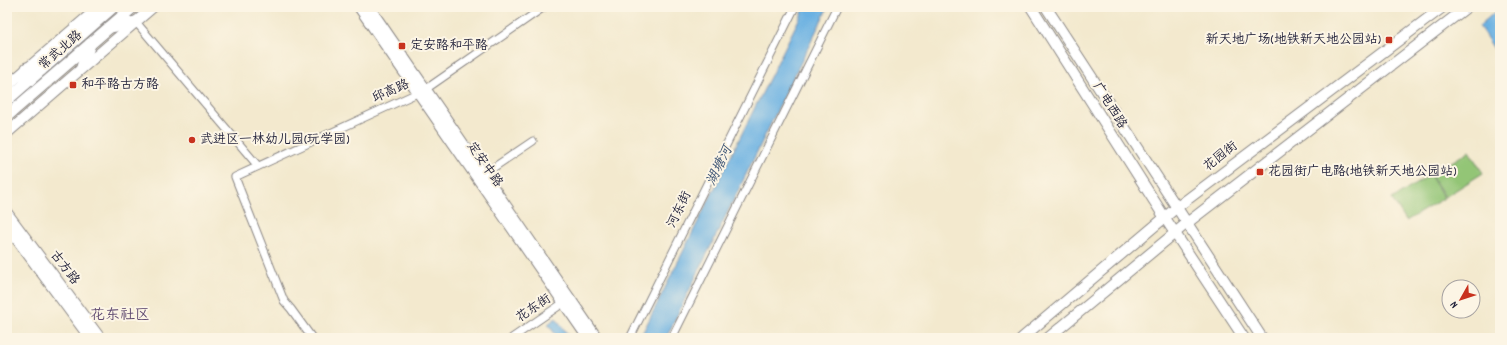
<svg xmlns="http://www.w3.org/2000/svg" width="1507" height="345" font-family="Dekko,'LXGW WenKai TC',sans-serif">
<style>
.green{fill:#93c576;stroke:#5a7458}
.water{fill:#6bb1e2;stroke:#466a8e}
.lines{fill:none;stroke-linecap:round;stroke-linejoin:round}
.street-casing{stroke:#8a8684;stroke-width:9}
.secondary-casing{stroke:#8a8684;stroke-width:12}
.primary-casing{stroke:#8a8684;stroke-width:13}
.street{stroke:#fff;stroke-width:7}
.secondary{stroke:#fff;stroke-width:10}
.primary{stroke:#fff;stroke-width:11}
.poi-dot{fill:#c8321e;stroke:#fcf5e5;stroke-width:1.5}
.labels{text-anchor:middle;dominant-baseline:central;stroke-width:4;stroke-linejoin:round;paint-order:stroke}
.poi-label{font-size:13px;fill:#22223b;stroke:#fcf5e5;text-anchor:start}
.street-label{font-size:13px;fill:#22223b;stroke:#fcf5e5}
.water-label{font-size:14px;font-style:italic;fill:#3c5475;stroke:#fcf5e5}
.quarter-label{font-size:15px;fill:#604b71;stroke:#fcf5e5}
</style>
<rect width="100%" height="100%" fill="#fcf5e5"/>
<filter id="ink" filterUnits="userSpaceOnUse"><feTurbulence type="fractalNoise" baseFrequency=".025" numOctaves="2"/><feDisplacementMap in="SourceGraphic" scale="8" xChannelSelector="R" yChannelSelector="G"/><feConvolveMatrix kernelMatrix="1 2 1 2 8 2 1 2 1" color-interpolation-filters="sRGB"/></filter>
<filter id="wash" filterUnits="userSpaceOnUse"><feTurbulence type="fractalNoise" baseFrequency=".012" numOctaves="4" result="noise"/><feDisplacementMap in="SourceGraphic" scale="16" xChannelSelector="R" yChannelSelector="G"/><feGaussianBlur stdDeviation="0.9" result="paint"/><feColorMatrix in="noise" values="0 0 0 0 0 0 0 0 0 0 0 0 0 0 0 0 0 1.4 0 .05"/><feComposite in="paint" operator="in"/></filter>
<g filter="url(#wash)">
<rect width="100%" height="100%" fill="#f3e9ce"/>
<g class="green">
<polygon points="1469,151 1483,173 1445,197 1431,175"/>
<polygon points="1430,175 1444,198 1406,221 1392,199"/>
</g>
<g class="water">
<polygon points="805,7 828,7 666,338 640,338"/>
<polygon points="1496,11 1500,18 1500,58 1479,26"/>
<polygon points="556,318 570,338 558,338 548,324"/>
</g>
</g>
<g filter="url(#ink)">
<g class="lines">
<g class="street-casing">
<g id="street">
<polyline points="136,22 258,166"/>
<polyline points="481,176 533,141"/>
<polyline points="312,338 291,309 284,301 235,177 426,89 544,7"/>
<polyline points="512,338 566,301"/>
<polyline points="630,338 795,7"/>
<polyline points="672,338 837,7"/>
</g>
</g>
<g class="secondary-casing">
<g id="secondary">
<polyline points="359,7 588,338"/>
<polyline points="369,7 597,338"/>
<polyline points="1031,7 1165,218 1244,338"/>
<polyline points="1046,7 1262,338"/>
<polyline points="7,86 99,7"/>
<polyline points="7,133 153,7"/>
<polyline points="7,213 100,338"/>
<polyline points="7,226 90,338"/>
<polyline points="1022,338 1176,208 1443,7"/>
<polyline points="1048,338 1187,223 1467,7"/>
</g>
</g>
<g class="primary-casing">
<g id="primary">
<polyline points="110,27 136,22"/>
<polyline points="82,67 90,44"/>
<polyline points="25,84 27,68 41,70"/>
<polyline points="7,100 113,7"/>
<polyline points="7,116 133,7"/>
</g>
</g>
<use href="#street" class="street"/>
<use href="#secondary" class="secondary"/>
<use href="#primary" class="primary"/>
</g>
</g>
<g class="poi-dot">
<rect x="1385" y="36" width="8" height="8" rx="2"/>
<rect x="398" y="42" width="8" height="8" rx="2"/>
<rect x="69" y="81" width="8" height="8" rx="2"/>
<circle cx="192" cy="140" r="4"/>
<rect x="1256" y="168" width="8" height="8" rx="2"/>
</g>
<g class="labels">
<g class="poi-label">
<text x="1381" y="40" text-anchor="end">新天地广场(地铁新天地公园站)</text>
<text x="410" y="46">定安路和平路</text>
<text x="81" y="85">和平路古方路</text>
<text x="200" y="140">武进区一林幼儿园(玩学园)</text>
<text x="1268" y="172">花园街广电路(地铁新天地公园站)</text>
</g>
<g class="street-label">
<text transform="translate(61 51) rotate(-41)">常武北路</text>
<text transform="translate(391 92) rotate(-24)">邱高路</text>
<text transform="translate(1109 106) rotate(58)">广电西路</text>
<text transform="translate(1221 157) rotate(-38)">花园街</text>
<text transform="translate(484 165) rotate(55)">定安中路</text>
<text transform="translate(680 210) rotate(-64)">河东街</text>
<text transform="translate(64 268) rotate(53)">古方路</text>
<text transform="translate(534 309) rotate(-34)">花东街</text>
</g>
<g class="water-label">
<text transform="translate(720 166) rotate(-64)">湖塘河</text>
</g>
<g class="quarter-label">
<text x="120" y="316">花东社区</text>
</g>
</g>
<rect width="1507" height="345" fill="none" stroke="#fcf5e5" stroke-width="24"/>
<g transform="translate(1461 299) rotate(231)"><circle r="19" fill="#fcf5e5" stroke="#a5a1a1"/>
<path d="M0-3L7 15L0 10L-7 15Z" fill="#c8321e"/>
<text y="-6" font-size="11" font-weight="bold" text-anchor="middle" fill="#22223b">N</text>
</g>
</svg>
